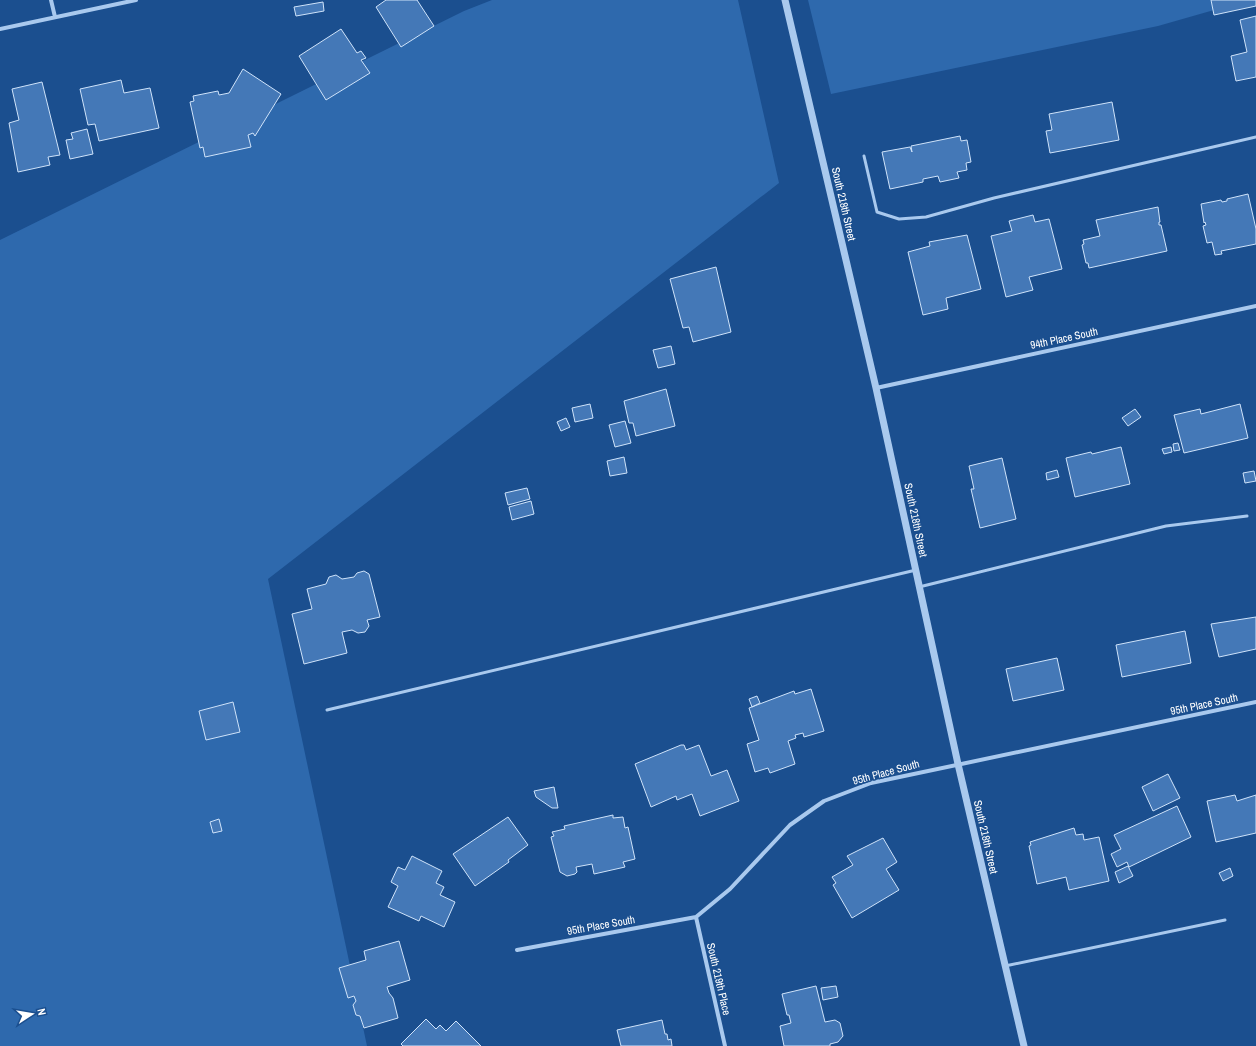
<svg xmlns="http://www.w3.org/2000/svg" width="1256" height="1046" viewBox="0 0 1256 1046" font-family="'Archivo Narrow',sans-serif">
  <rect width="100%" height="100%" fill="#1b4f8f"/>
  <path fill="#2e69ad" d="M 492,0 L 738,0 L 779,183 L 268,579 L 367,1046 L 0,1046 L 0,240 L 464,11 Z
    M 808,0 L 1249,0 L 1158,26 L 831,94 Z"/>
  <path fill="#4478b7" stroke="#cfe3fa" d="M 386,0 L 417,0 L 434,26 L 401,47 L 376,7 Z
    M 1211,0 L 1256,0 L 1256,6 L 1214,15 Z
    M 323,2 L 324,11 L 296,16 L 294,7 Z
    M 1256,16 L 1256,77 L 1236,81 L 1231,56 L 1247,52 L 1240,20 Z
    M 341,29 L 357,53 L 361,51 L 366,58 L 361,60 L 370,73 L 326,100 L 299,56 Z
    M 243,69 L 281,94 L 255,136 L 253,133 L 248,135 L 251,147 L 205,157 L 203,147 L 200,148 L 190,102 L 194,101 L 193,96 L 218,91 L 219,95 L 229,93 Z
    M 121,80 L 124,93 L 150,88 L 159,128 L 99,141 L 95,124 L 88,125 L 80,89 Z
    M 42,82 L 60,155 L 48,157 L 50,165 L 18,172 L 9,123 L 19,120 L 12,89 Z
    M 1112,102 L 1119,140 L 1050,153 L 1046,131 L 1052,130 L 1049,114 Z
    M 87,129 L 93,154 L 70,159 L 66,140 L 73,139 L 71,133 Z
    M 960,136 L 961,141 L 967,140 L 971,162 L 966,163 L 967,170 L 957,172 L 959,178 L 940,182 L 938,176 L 923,179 L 923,182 L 890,189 L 882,152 L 910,147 L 912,152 L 911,146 Z
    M 1248,194 L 1256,229 L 1256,244 L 1221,251 L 1222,254 L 1215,255 L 1212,242 L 1207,243 L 1203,226 L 1206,225 L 1205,222 L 1204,223 L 1201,204 L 1221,200 L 1222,202 L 1227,201 L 1227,199 Z
    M 1158,207 L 1160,222 L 1159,222 L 1159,225 L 1161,225 L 1167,251 L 1089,268 L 1088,263 L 1086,263 L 1082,245 L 1084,244 L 1083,240 L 1100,236 L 1096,220 Z
    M 1033,215 L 1035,222 L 1049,219 L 1062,269 L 1029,277 L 1033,290 L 1006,297 L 991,236 L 1012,231 L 1009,221 Z
    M 967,235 L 981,289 L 946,298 L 948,309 L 923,315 L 908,252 L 930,246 L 929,242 Z
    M 716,267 L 731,332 L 693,342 L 689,327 L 683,328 L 670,279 Z
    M 671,346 L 675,364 L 658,368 L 653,350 Z
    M 666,389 L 675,426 L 636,436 L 633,423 L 629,423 L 624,401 Z
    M 590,404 L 593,418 L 575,422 L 572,408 Z
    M 1240,404 L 1248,438 L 1184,453 L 1174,415 L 1200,409 L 1201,414 Z
    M 1135,409 L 1141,417 L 1128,426 L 1122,418 Z
    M 566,418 L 570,427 L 561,431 L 557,422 Z
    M 625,421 L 631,443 L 615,447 L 609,425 Z
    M 1178,443 L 1180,450 L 1174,451 L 1173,444 Z
    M 1121,447 L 1130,484 L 1075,497 L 1066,458 L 1091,452 L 1092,454 Z
    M 1171,447 L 1172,452 L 1164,454 L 1162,449 Z
    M 624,457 L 627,473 L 610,476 L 607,461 Z
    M 1002,458 L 1016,519 L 980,528 L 971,489 L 974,489 L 969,466 Z
    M 1057,470 L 1059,477 L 1047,480 L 1046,473 Z
    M 1254,471 L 1256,481 L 1245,483 L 1243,473 Z
    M 527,488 L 530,499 L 508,505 L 505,493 Z
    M 531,501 L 534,514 L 512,520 L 509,507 Z
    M 364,571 L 369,574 L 380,617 L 367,620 L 369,626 L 365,632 L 358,633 L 352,630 L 342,632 L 347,653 L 304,664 L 292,614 L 312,609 L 307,589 L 326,584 L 329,577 L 336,575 L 342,579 L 354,577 L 357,573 Z
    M 1256,617 L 1256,649 L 1219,657 L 1211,624 Z
    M 1185,631 L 1191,663 L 1122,677 L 1116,645 Z
    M 1057,658 L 1064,690 L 1013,701 L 1006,669 Z
    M 811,689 L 824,731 L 804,737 L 803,733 L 795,735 L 796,738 L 788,741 L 795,764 L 770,773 L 768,768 L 755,772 L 747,744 L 759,740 L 749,708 L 794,691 L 795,694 Z
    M 757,696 L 760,703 L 752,707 L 749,699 Z
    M 233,702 L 240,732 L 206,740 L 199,711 Z
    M 681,745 L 684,745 L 686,750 L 699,745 L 711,776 L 727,770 L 739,801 L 700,816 L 692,794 L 677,800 L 676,796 L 651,807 L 635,764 Z
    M 1168,774 L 1180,798 L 1153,811 L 1142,787 Z
    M 554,787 L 558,808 L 552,808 L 536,797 L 534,791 Z
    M 1235,795 L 1237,801 L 1256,795 L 1256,833 L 1216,842 L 1207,801 Z
    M 1177,806 L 1191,837 L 1129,867 L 1127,862 L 1117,867 L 1111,854 L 1121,849 L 1114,835 Z
    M 613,815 L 613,818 L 623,817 L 625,828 L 628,827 L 635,859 L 623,862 L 625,867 L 594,874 L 592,864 L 576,867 L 577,872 L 575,874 L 567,876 L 560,872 L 551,837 L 554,836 L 552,832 L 565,829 L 564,826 Z
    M 508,817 L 528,845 L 508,860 L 509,862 L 475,886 L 453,854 Z
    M 219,819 L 222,831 L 213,833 L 210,822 Z
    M 1074,828 L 1076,835 L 1083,834 L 1084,840 L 1099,837 L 1109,881 L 1069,890 L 1066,877 L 1037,884 L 1029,846 L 1031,845 L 1030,842 Z
    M 883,838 L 897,862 L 886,869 L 899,890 L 852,918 L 833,885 L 836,883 L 832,877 L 853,865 L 847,856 Z
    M 412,856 L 442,871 L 436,883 L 444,887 L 440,895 L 455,902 L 444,927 L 421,916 L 419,921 L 388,907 L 398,886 L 391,882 L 398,867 L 405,870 Z
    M 1128,866 L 1133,876 L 1119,883 L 1115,872 Z
    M 1230,868 L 1233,876 L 1223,881 L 1219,873 Z
    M 399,941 L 410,980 L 387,987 L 389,993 L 393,998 L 398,1018 L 364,1028 L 360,1016 L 356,1015 L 353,1005 L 356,1001 L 354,996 L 348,998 L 339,968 L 366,960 L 364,951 Z
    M 816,986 L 825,1022 L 835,1020 L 840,1023 L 843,1036 L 838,1042 L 830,1044 L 830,1046 L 784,1046 L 780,1026 L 791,1023 L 789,1015 L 787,1015 L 782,994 Z
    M 836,986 L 838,997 L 823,1000 L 821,988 Z
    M 426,1019 L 436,1029 L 440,1025 L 446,1031 L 456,1021 L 481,1046 L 403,1046 L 401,1044 Z
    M 662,1020 L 665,1034 L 667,1034 L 668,1040 L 671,1039 L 672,1046 L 621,1046 L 617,1030 Z"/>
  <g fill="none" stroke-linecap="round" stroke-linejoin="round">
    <path stroke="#a9c9ee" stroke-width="3" d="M 864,156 L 877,212 L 899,219 L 926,217 L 994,198 L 1256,137
      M 919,587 L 1166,526 L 1247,516
      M 327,710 L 916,570
      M 1005,966 L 1225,920"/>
    <path stroke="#a9c9ee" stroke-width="4" d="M 51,0 L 55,17
      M 0,29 L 136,0
      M 876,388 L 1256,306
      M 696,917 L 725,1046
      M 517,950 L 696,917 L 730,889 L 790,825 L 824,801 L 871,783 L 1256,702"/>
    <path stroke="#a9c9ee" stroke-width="7" d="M 785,0 L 876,388 L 958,764 L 1024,1046"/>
  </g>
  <g text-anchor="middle" stroke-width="3" stroke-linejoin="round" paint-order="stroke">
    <g font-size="11" fill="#fff" stroke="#1b4f8f">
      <text transform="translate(844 204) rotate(77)" y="4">South 218th Street</text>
      <text transform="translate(1064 338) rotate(-12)" y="4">94th Place South</text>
      <text transform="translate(916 520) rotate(78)" y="4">South 218th Street</text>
      <text transform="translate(1204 704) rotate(-12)" y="4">95th Place South</text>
      <text transform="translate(886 772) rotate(-15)" y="4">95th Place South</text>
      <text transform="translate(986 837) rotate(77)" y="4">South 218th Street</text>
      <text transform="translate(601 925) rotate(-10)" y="4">95th Place South</text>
      <text transform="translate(719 979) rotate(77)" y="4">South 219th Place</text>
    </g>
  </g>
  <g transform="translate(32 1014) rotate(78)" stroke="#1b4f8f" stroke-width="3" paint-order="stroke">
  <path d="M0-3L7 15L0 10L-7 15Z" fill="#ffffff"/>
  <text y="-6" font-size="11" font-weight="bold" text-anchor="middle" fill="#ffffff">N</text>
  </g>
</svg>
